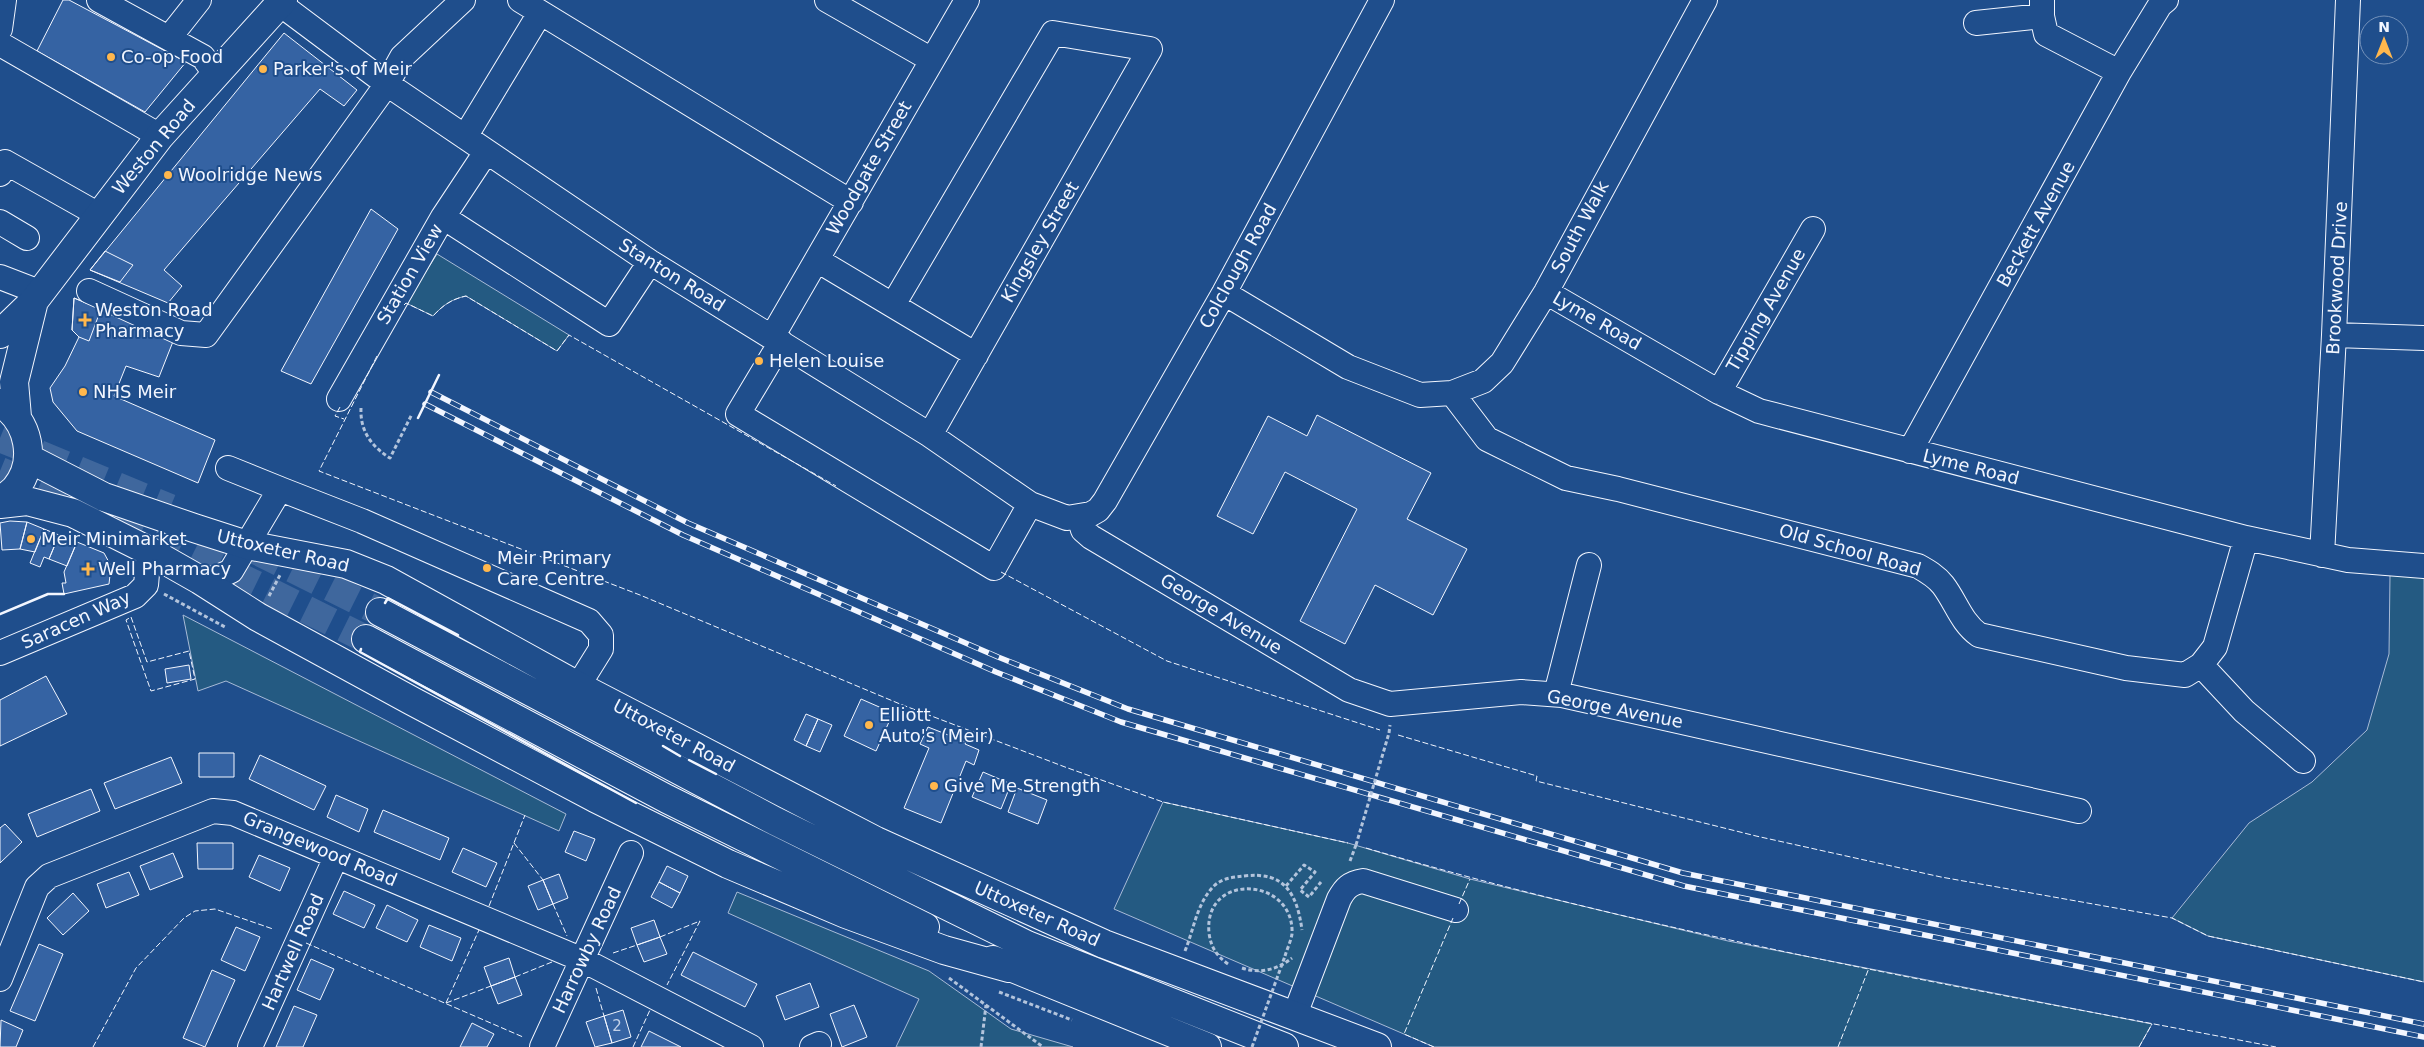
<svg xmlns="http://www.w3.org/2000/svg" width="2424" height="1047" viewBox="0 0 2424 1047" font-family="'DejaVu Sans',sans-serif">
  <rect width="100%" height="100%" fill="#1f4e8c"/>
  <path fill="#245a82" stroke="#a8bbd7" d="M 437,254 L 569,335 L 557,351 L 466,296 C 452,299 443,305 433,316 L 406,303 Z
    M 2390,575 L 2424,575 L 2424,982 L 2208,936 L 2172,918 L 2249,823 L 2312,782 L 2367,730 L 2389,654 Z
    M 183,615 L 566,814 L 559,831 L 226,681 L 198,691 Z
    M 1163,802 L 1348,843 L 1470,879 L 1728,941 L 2152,1024 L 2139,1047 L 1434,1047 L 1114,909 Z
    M 737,892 L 929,971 L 1011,1029 L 1073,1047 L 896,1047 L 919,999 L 728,913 Z"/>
  <path fill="#3563a3" stroke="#f2f6ff" d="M 63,0 L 69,0 L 186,62 L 145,112 L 37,51 Z
    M 284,33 L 357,90 L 344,106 L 320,89 L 164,270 L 182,286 L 168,303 L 90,270 Z
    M 371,209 L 398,229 L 311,384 L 281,371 Z
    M 105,251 L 133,265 L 120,282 L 90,270 Z
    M 74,298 L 174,339 L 159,377 L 126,366 L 114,396 L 215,440 L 198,483 L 77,431 L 53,402 L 50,388 L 65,366 L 79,337 L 72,330 Z
    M 74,298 L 101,309 L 89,341 L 79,337 L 72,330 Z
    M 1317,415 L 1431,473 L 1407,519 L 1467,549 L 1433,615 L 1375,585 L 1345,644 L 1300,621 L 1357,509 L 1285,472 L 1253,534 L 1217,516 L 1268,416 L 1307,436 Z
    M 10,521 L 27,522 L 20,549 L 2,550 L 0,523 Z
    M 27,522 L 44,529 L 35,552 L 20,549 Z
    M 44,529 L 59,535 L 49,559 L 44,557 L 40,567 L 30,563 Z
    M 59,535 L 77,542 L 67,566 L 49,559 Z
    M 77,542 L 104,553 L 111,566 L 109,584 L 64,594 L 62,583 L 66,583 L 64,572 Z
    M 189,665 L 191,679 L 167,683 L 165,669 Z
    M 46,676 L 67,714 L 0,746 L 0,700 Z
    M 861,699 L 893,713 L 876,751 L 844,736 Z
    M 806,714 L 818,719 L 806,746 L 794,740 Z
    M 818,719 L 832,725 L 820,752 L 806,746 Z
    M 928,727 L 966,742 L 965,744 L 979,750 L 974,765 L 966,761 L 941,823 L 904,808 L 929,748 L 920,744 Z
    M 199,753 L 234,753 L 234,777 L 199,777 Z
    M 260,755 L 326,786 L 314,810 L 249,779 Z
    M 171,757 L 182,783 L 115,809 L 104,783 Z
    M 983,772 L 1011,784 L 1001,809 L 972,797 Z
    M 1017,788 L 1047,800 L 1038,824 L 1008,812 Z
    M 91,789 L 100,811 L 37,837 L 28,814 Z
    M 336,795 L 368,809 L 359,832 L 327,817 Z
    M 383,810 L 449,838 L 440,860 L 374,832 Z
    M 5,824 L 22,842 L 0,863 L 0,828 Z
    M 574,831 L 595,839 L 586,861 L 565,852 Z
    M 197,843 L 233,843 L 233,869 L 198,869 Z
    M 463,848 L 497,863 L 486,887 L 452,872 Z
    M 173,853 L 183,877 L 150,890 L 140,866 Z
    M 259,855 L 290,868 L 280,891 L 249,877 Z
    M 667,866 L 688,876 L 680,893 L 659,882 Z
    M 129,872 L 139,895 L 106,908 L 97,884 Z
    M 559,874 L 568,898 L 553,904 L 543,880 Z
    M 543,880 L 553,904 L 538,910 L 528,886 Z
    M 659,882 L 680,893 L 672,908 L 651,897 Z
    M 344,891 L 375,905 L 364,928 L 333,914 Z
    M 73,893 L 89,911 L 63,935 L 47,918 Z
    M 387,905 L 418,920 L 407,942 L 376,928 Z
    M 654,920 L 660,937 L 637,945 L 631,928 Z
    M 429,925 L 461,938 L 452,961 L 420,947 Z
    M 236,927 L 260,937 L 245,971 L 221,960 Z
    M 660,937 L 667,954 L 644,962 L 637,945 Z
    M 39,944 L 63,954 L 35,1021 L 10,1011 Z
    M 693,952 L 757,984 L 745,1007 L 681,975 Z
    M 509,958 L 515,977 L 491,986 L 484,967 Z
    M 311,959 L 334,969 L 320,1000 L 297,990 Z
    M 212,970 L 235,980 L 205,1047 L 183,1038 Z
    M 515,977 L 522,995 L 498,1004 L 491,986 Z
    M 810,983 L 819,1007 L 785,1020 L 776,996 Z
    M 854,1005 L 867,1037 L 842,1047 L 830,1014 Z
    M 294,1006 L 317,1015 L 303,1047 L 276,1047 Z
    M 623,1010 L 631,1037 L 612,1043 L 604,1016 Z
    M 604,1016 L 612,1043 L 595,1047 L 586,1022 Z
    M 1,1020 L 23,1030 L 16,1047 L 0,1047 Z
    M 472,1023 L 494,1034 L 487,1047 L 460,1047 Z
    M 649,1031 L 681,1047 L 641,1047 Z"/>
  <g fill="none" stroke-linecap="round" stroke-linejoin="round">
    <path stroke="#3f679d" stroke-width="28" stroke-dasharray="28 14" stroke-linecap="butt" d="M 0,438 L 170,508
      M 0,471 L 159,537 L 366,639
      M 255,550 L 380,612"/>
    <defs>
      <path id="minor" d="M 99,0 L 203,57 L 216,75
        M 520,0 L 851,202
        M 827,0 L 932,60
        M 2042,0 L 2042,16 L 2046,34 L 2119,72
        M 280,4 L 387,84 L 650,262 L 930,435 L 1030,504 L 1067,518 L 1091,514 L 1098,510 L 1105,501 L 1224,293 L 1382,0
        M 1976,23 L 2042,16
        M 0,29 L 4,0
        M 169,38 L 199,0
        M 0,44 L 160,136
        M 465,137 L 540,13
        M 0,174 L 5,162 L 99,215
        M 443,217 L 609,324 L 650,262
        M 0,222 L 27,238
        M 817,260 L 976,355
        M 0,277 L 39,292
        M 89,291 L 181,333 L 206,335 L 387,84 L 402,57 L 463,0
        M 1546,292 L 1719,392 L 1759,411 L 2246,538 L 2348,560 L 2424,566
        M 1224,293 L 1348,367 L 1420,395 L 1452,393 L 1483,381 L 1502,363 L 1546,292 L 1705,0
        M 893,305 L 1053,33 L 1150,49 L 930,435
        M 2334,335 L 2424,338
        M 772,337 L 967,0
        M 781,342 L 738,414 L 994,568 L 1030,504
        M 1719,392 L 1813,229
        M 1452,393 L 1487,439 L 1566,478 L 1618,489 L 1918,566 C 1927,571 1936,576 1943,585 C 1956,602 1961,622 1979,635 L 2126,668 L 2185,675 L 2201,665 L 2215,647 L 2246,538
        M 339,399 L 443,217 L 486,152
        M 1910,451 L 2119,72 L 2160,5 L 2166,0
        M 228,468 L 280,489
        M 1079,517 L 1083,530 L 1091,537 L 1349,690 L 1390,704 L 1521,692 L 1562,695 L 2079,811
        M 2322,555 L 2334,335 L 2348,0
        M 200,580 L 216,578 L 231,571 L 280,489 L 362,521 L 589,621 L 601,635 L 601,649 L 578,686
        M 0,653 L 135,596 L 146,585 L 149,551
        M 2201,665 L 2244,711 L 2303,761
        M 1556,694 L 1589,565
        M 0,979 L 37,887 L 49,876 L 213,811 L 233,813 L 583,960 L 751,1047
        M 1294,1017 L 1339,899 C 1345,888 1350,883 1363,881 L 1456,910
        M 250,1047 L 336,857
        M 542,1047 L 631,853
        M 812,1047 L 819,1044"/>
      <path id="highway" d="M 0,334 L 34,301 L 160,136 L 283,0
        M 0,403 C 29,420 38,462 15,489 C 11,493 5,497 0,502
        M 17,417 L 14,382 L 34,301
        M 28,458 L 104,497 L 194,528 L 247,545 L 346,564 L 386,580 L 578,686 L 876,841 L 1104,944 L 1377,1047
        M 0,504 L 27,501 L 73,513 L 149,551 L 200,580 L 258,617 L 412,701 L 595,798 L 728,864 L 846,914 L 944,950 L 1009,968
        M 380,612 L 775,821 L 1027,945 L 1284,1047
        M 366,639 L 667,799 L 925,927
        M 993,960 L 1207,1047"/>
    </defs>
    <use href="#minor" stroke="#f2f6ff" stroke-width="26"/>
    <use href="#highway" stroke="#f2f6ff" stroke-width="30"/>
    <path stroke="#b3c4dc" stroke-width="3" stroke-dasharray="4 2.5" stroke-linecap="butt" d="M 361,408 C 360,431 371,446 390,458 L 412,414
      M 164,594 L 225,627
      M 269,596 L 280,575
      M 1389,733 L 1390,725
      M 1350,861 L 1356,845
      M 1286,886 L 1304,865 L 1315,872 L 1300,890 L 1309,897 L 1321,882
      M 1185,951 C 1194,929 1197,902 1215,885 C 1223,878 1234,877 1244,876 C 1285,871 1297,894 1302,930
      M 1228,964 C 1217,956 1211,948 1209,933 C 1203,871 1295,877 1292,934 C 1291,941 1287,949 1285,956
      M 1242,968 C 1260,974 1277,970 1292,958
      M 949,978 L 1043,1047
      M 999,992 L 1072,1020
      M 981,1047 L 986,1005"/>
    <use href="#minor" stroke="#1f4e8c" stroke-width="24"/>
    <use href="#highway" stroke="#1f4e8c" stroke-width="28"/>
    <defs>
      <path id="rail" d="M 431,392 L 688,523 L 998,657 L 1128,709 L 1683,873 L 2424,1024
        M 425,404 L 683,535 L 996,672 L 1121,722 L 1684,886 L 2424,1037"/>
    </defs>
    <use href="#rail" stroke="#f2f6ff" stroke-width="5.5"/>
    <use href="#rail" stroke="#1f4e8c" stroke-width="4" stroke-dasharray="11" stroke-linecap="butt"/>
    <path stroke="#b3c4dc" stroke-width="3" stroke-dasharray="4 2.5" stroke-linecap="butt" d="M 1356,845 L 1389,733
      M 1252,1047 L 1285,956"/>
    <path stroke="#f2f6ff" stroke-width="1" stroke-dasharray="6 2.5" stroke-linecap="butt" d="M 404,305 L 406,303 L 433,316 C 443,305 452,299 466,296 L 557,351 L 569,335 L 836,486
      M 377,356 L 319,471 L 640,595 L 900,704 L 1065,767 L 1163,802 L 1348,843
      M 340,407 L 335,416 L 344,419
      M 1001,572 L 1167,661 L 1380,730
      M 131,617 L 147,662 L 189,651 L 195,679 L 151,691 L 126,620 Z
      M 1398,735 L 1537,776 L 1536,781 L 1756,836 L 1941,877 L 2172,918 L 2208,936 L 2424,982
      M 514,843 L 543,880
      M 1366,848 C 1664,936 1971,989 2276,1047
      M 553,904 L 567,936
      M 1459,904 L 1470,879
      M 489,906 L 525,815
      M 660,937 L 700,921 L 667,985
      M 306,943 L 523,1037
      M 613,953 L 637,945
      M 515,977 L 552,962
      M 596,988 L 604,1016
      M 446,1003 L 479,930
      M 446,1003 L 491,986
      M 93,1047 L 136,968 L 184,918 L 195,911 L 215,909 L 273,929
      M 633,1047 L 650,1010
      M 1434,1047 L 1404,1034 L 1453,918
      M 1838,1047 L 1869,968
      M 2139,1047 L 2152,1024"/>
    <path stroke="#f2f6ff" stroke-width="2.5" d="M 418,418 L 439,375
      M 385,603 L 388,598 L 458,635
      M 0,614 L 48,594 L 64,594
      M 361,649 L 360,652 L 636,803
      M 663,746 L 680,756
      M 689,760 L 716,774"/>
  </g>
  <g fill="#ffb74d" stroke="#1f4e8c" stroke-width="2">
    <circle cx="111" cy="57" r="5"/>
    <circle cx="263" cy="69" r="5"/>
    <circle cx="168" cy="175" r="5"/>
    <path d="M82.5 312.5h5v5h5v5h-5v5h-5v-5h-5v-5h5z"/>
    <circle cx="759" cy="361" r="5"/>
    <circle cx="83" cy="392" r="5"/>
    <circle cx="31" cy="539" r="5"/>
    <circle cx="487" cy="568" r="5"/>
    <path d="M85.5 561.5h5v5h5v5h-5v5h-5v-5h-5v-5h5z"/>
    <circle cx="869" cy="725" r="5"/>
    <circle cx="934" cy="786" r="5"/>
  </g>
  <g text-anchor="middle" stroke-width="4" stroke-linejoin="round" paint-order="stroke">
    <g font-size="15" fill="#c3d1e8">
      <text x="617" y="1031">2</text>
    </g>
    <g font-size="18" fill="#f2f6ff" stroke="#1f4e8c" text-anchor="start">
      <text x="121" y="63">Co-op Food</text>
      <text x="273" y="75">Parker's of Meir</text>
      <text x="178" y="181">Woolridge News</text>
      <text x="95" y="316">Weston Road<tspan x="95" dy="21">Pharmacy</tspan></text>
      <text x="769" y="367">Helen Louise</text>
      <text x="93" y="398">NHS Meir</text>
      <text x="41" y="545">Meir Minimarket</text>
      <text x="497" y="564">Meir Primary<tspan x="497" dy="21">Care Centre</tspan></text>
      <text x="98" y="575">Well Pharmacy</text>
      <text x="879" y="721">Elliott<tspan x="879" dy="21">Auto's (Meir)</tspan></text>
      <text x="944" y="792">Give Me Strength</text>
    </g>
    <g font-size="18" fill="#f2f6ff" stroke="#1f4e8c">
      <text transform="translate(154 147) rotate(-50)" y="6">Weston Road</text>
      <text transform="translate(869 168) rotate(-60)" y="6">Woodgate Street</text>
      <text transform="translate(2036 224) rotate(-61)" y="6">Beckett Avenue</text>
      <text transform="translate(1580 227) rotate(-62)" y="6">South Walk</text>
      <text transform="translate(1040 242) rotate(-60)" y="6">Kingsley Street</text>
      <text transform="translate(1238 266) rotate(-61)" y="6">Colclough Road</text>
      <text transform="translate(410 274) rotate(-60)" y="6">Station View</text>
      <text transform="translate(672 275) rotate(32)" y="6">Stanton Road</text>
      <text transform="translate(2337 278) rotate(-87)" y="6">Brookwood Drive</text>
      <text transform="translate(1766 310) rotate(-60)" y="6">Tipping Avenue</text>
      <text transform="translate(1597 321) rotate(30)" y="6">Lyme Road</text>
      <text transform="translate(1971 467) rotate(14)" y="6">Lyme Road</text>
      <text transform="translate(1850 550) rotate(16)" y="6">Old School Road</text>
      <text transform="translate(283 551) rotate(13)" y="6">Uttoxeter Road</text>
      <text transform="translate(1221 614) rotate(31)" y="6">George Avenue</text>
      <text transform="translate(76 620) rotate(-24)" y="6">Saracen Way</text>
      <text transform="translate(1615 709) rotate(11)" y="6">George Avenue</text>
      <text transform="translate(674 736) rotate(28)" y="6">Uttoxeter Road</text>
      <text transform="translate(320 849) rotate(23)" y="6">Grangewood Road</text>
      <text transform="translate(1037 914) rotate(24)" y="6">Uttoxeter Road</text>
      <text transform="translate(587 950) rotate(-65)" y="6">Harrowby Road</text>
      <text transform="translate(293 952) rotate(-66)" y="6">Hartwell Road</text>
    </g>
  </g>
  <g transform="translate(2384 40)"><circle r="24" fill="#1f4e8c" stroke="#7391ba"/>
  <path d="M0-4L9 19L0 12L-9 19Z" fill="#ffb74d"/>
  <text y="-8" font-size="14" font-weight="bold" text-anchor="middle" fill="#f2f6ff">N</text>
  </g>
</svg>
